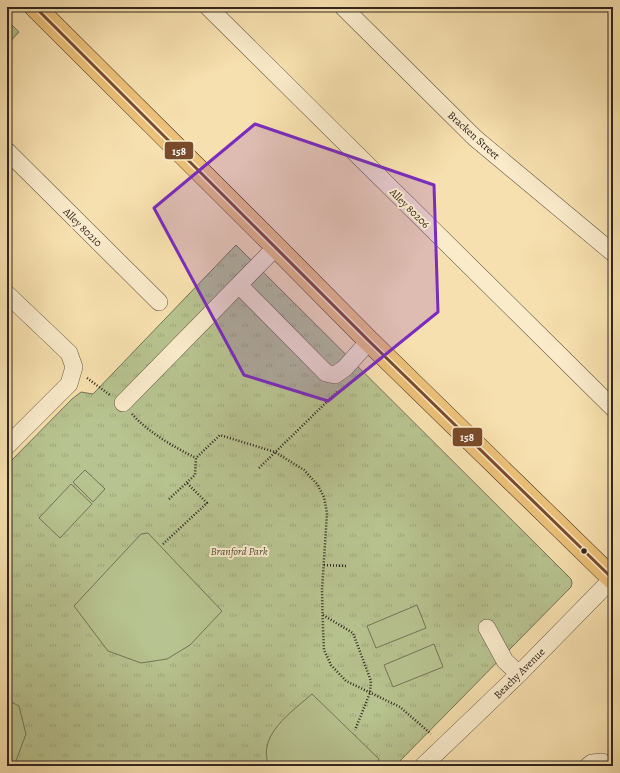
<svg xmlns="http://www.w3.org/2000/svg" width="620" height="773" viewBox="0 0 620 773" font-family="Alegreya,serif">
  <defs>
    <pattern id="park-tufts" width="24" height="20" patternUnits="userSpaceOnUse"><rect width="24" height="20" fill="#b7c390"/><path d="M3 7l-1-3M5 7V3M7 7l1-3M15 17l-1-3M17 17v-4M19 17l1-3" fill="none" stroke="#9ea77c"/></pattern>
    <pattern id="garden-furrows" width="10" height="10" patternUnits="userSpaceOnUse"><rect width="10" height="10" fill="#b7c390"/><path d="M-1 1l2-2M0 10L10 0M9 11l2-2" fill="none" stroke="#9ea77c"/></pattern>
  </defs>
  <rect width="100%" height="100%" fill="#f7e0af"/>
  <filter id="stains"><feTurbulence type="fractalNoise" baseFrequency=".005" numOctaves="4"/><feColorMatrix values="0 0 0 0 .2 0 0 0 0 .09 0 0 0 0 .02 0 0 0 .5 -.17"/></filter>
  <radialGradient id="worn" r=".72"><stop offset=".6" stop-color="#630" stop-opacity="0"/><stop offset="1" stop-color="#630" stop-opacity=".3"/></radialGradient>
  <path fill="url(#park-tufts)" stroke="#747458" d="M 236,245 L 571,579 L 572,583 L 571,587 L 395,766 L 7,766 L 7,465 L 72,399 L 81,392 L 93,394 Z"/>
  <path fill="url(#garden-furrows)" stroke="#747458" d="M 7,20 L 19,32 L 7,45 Z"/>
  <path fill="#b7c390" stroke="#747458" d="M 85,470 L 105,489 L 93,502 L 73,482 Z
    M 71,484 L 92,504 L 60,538 L 39,518 Z
    M 148,533 L 222,611 L 190,645 L 167,659 L 141,663 L 108,651 L 74,606 L 141,534 Z
    M 417,605 L 426,628 L 376,648 L 367,626 Z
    M 434,644 L 443,667 L 393,687 L 384,665 Z
    M 312,694 L 379,759 L 377,766 L 269,766 C 256,735 293,711 312,694 Z
    M 7,700 L 19,706 L 26,734 L 14,766 L 7,766 Z"/>
  <g fill="none" stroke-linecap="round" stroke-linejoin="round">
    <defs>
      <path id="minor" d="M 208,7 L 613,408
        M 343,7 L 475,138 L 613,253
        M 7,151 L 159,302
        M 239,285 L 326,373 L 335,375 L 345,368 L 369,341
        M 7,294 L 69,353 L 74,367 L 69,384 L 7,446
        M 123,403 L 276,247
        M 487,628 L 505,661 L 519,674
        M 423,766 L 519,674 L 613,578
        M 588,766 L 592,763 L 602,762 L 605,766"/>
      <path id="major" d="M 35,7 L 276,247 L 369,341 L 613,579"/>
    </defs>
    <use href="#minor" stroke="#625443" stroke-width="18"/>
    <use href="#major" stroke="#31261f" stroke-width="22"/>
    <path stroke="#31261f" stroke-width="2.5" stroke-dasharray="1 2" stroke-linecap="butt" d="M 87,378 L 110,395
      M 132,414 C 149,433 174,447 196,458
      M 259,468 L 338,391
      M 169,499 L 195,475 L 196,458 L 220,435 L 275,452 L 304,470 L 317,484 L 324,497 L 327,513 L 322,590 L 323,629 L 324,650 L 331,665 L 346,681 L 400,707 L 431,734
      M 163,544 L 207,503 L 187,483
      M 324,565 L 347,566
      M 323,615 L 353,633 L 371,681 L 370,693 L 355,730"/>
    <use href="#minor" stroke="#faebcb" stroke-width="17"/>
    <use href="#major" stroke="#ecc078" stroke-width="21"/>
    <defs>
      <path id="bus-1" d="M 35,7 L 369,341 L 613,579"/>
    </defs>
    <use href="#bus-1" stroke="#faebcb" stroke-width="6"/>
    <use href="#bus-1" stroke="#7a4b2a" stroke-width="3"/>
  </g>
  <path fill="#7b2cbf" fill-opacity="0.2" stroke="#7b2cbf" stroke-width="3" stroke-linejoin="round" d="M 255,124 L 434,185 L 438,312 L 328,401 L 244,375 L 154,208 Z"/>
  <circle fill="#31261f" stroke="#faebcb" stroke-width="1.5" cx="584" cy="551" r="3.5"/>
  <g text-anchor="middle" stroke-width="4" stroke-linejoin="round" paint-order="stroke">
    <g font-size="11" fill="#31261f" stroke="#faebcb">
      <text transform="translate(474 135) rotate(42)" y="4">Bracken Street</text>
      <text transform="translate(410 208) rotate(45)" y="4">Alley 80206</text>
      <text transform="translate(83 227) rotate(45)" y="4">Alley 80210</text>
      <text transform="translate(519 673) rotate(-45)" y="4">Beachy Avenue</text>
    </g>
    <g font-size="11" font-style="italic" fill="#524d3b" stroke="#faebcb">
      <text x="239" y="555">Branford Park</text>
    </g>
  </g>
  <g stroke="#faebcb" stroke-width="1.5">
    <rect x="164" y="141" width="30" height="19" rx="4" fill="#7a4b2a"/>
    <rect x="452" y="427" width="31" height="20" rx="4" fill="#7a4b2a"/>
  </g>
  <g font-size="11" text-anchor="middle" font-weight="bold" fill="#fff">
    <text x="179" y="155">158</text>
    <text x="467" y="441">158</text>
  </g>
  <rect width="620" height="773" fill="none" stroke="#f7e0af" stroke-width="24"/>
  <rect x="8" y="8" width="604" height="757" fill="none" stroke="#31261f" stroke-width="2"/>
  <rect x="12" y="12" width="596" height="749" fill="none" stroke="#31261f"/>
  <rect width="100%" height="100%" filter="url(#stains)"/>
  <rect width="100%" height="100%" fill="url(#worn)"/>
</svg>
